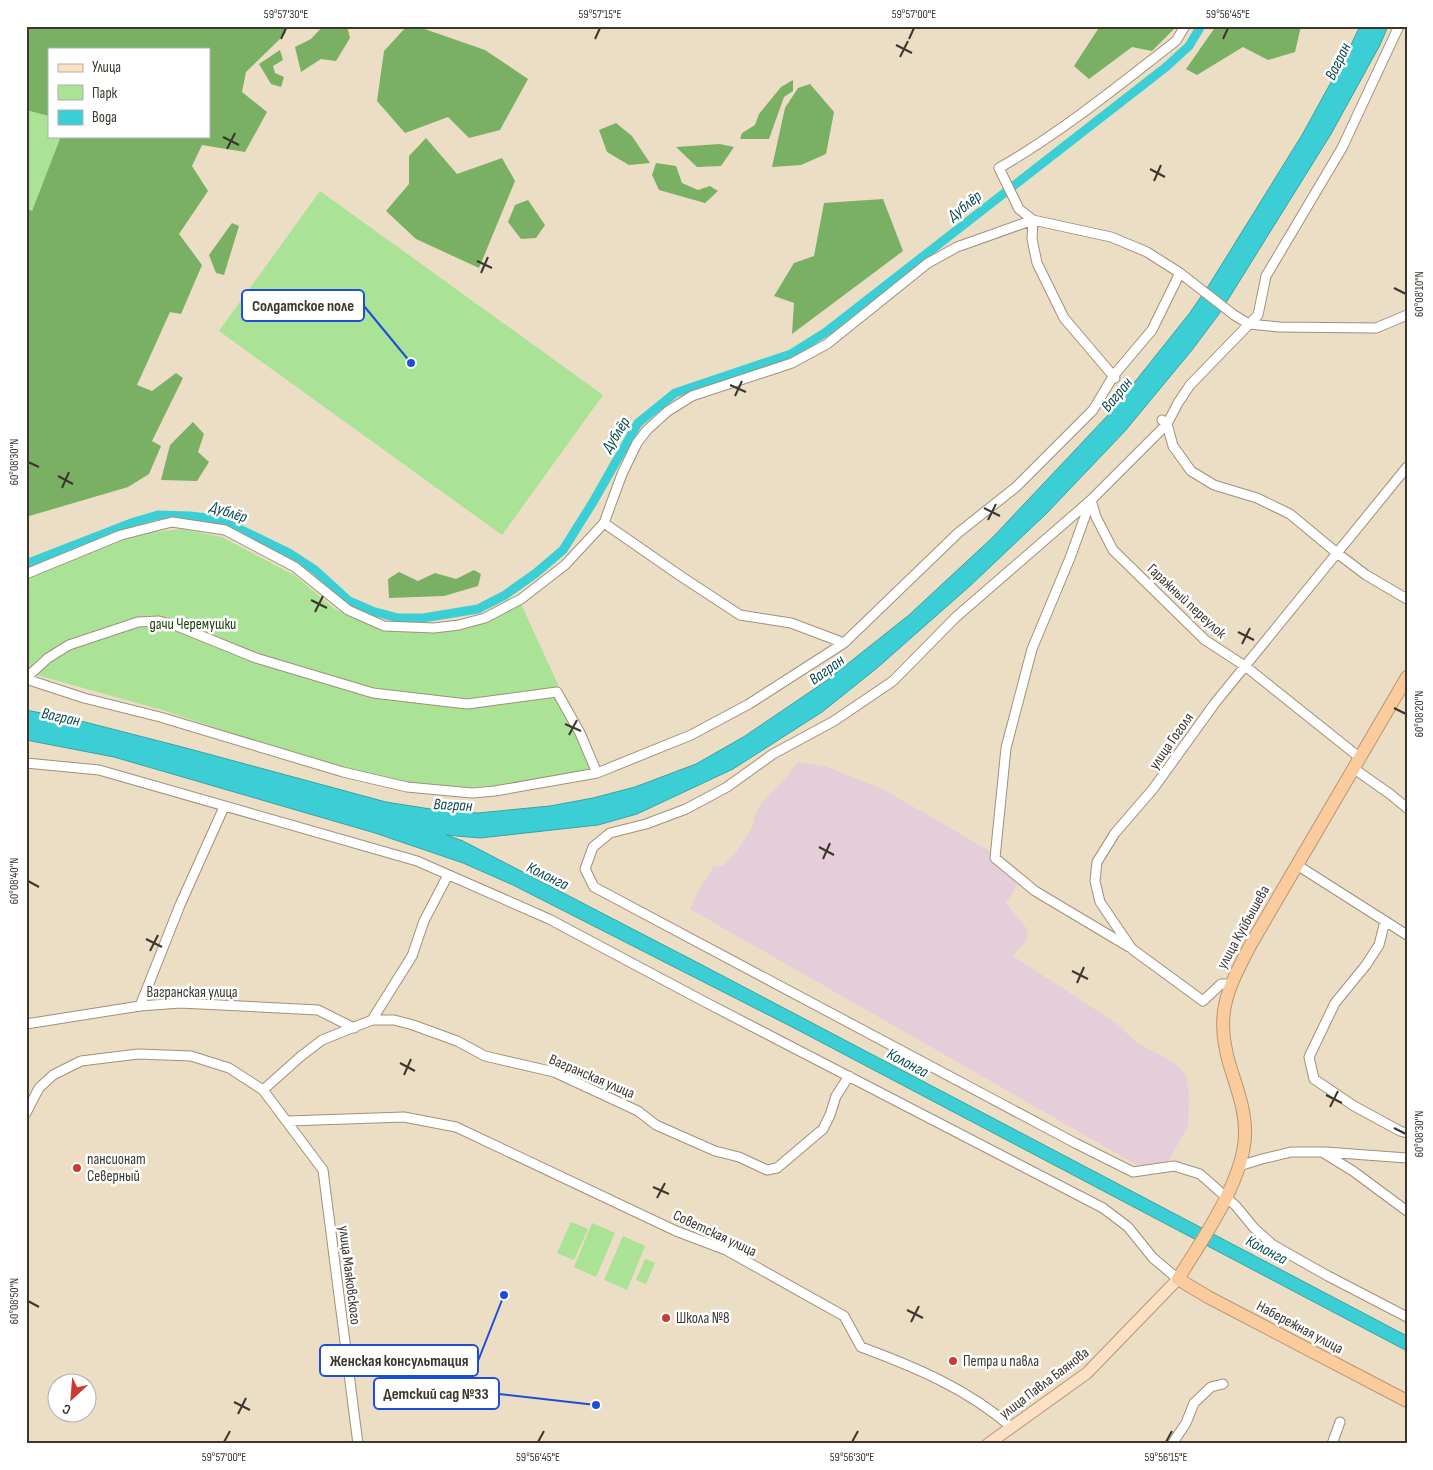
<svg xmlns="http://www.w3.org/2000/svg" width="1433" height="1470" viewBox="0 0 1433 1470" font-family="'Sofia Sans Condensed',sans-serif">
  <rect width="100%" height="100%" fill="#ecddc5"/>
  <path fill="#e5ceda" d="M 798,762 L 827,767 L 881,788 L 1000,857 L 1019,873 L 1016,887 L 1006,903 L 1027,929 L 1027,940 L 1013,956 L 1116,1023 L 1137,1043 L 1175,1063 L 1186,1076 L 1189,1094 L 1188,1127 L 1165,1166 L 1137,1165 L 690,909 L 696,894 L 714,866 L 723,866 L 736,852 L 752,828 L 755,815 L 762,802 L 790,773 Z"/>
  <path fill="#aae296" d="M 26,110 L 49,116 L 49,136 L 61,136 L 32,211 L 26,208 Z
    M 320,191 L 603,395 L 502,535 L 219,331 Z
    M 181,529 L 222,537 L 294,575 L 335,609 L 377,626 L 411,632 L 445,632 L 488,621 L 521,604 L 597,770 L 506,785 L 450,788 L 390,780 L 299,755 L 162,710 L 26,672 L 26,578 L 104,546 L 146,533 Z
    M 571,1222 L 588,1229 L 574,1260 L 557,1253 Z
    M 592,1223 L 615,1233 L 596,1277 L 574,1267 Z
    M 623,1236 L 645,1246 L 627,1290 L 604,1280 Z
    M 645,1259 L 655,1263 L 646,1284 L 636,1280 Z"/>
  <path fill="#79b064" d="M 26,26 L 288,26 L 285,34 L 246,72 L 242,92 L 267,112 L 245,152 L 202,145 L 192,166 L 208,191 L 179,234 L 202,265 L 181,314 L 170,312 L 137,385 L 152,391 L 176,373 L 183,378 L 152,441 L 161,446 L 149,474 L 128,487 L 26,517 L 26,208 L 32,211 L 61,136 L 209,136 L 209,49 L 49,49 L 49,116 L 26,110 Z
    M 323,26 L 347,26 L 350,38 L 336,61 L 321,59 L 301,72 L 295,47 L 311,39 Z
    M 407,26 L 416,26 L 485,50 L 528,79 L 500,130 L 469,138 L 448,117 L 405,133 L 377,101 L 384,51 Z
    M 1100,26 L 1177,26 L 1152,51 L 1132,47 L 1089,79 L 1074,66 Z
    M 1216,26 L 1301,26 L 1295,52 L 1268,60 L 1243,47 L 1197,75 L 1186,69 Z
    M 280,50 L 283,60 L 273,66 L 275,73 L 284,77 L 281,87 L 271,84 L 259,64 Z
    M 793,80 L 793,91 L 784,97 L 769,139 L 740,139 L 742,133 L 755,125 L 759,114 L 781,87 Z
    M 810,84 L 834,112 L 826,154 L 801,165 L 772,167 L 785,108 L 798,88 Z
    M 616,123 L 632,136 L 650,163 L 629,165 L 607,152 L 599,130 Z
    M 426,138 L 457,174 L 502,158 L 515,181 L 479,268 L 416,239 L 386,211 L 409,184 L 409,156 Z
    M 720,144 L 734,147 L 721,166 L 697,167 L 676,147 Z
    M 656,163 L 676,166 L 682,183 L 698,190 L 710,186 L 718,191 L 705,203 L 659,190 L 652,175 Z
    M 883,199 L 903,251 L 792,334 L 794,303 L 774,296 L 794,263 L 814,256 L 824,203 Z
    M 528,200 L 545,225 L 536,238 L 521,239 L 508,222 L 515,205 Z
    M 232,223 L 239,226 L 224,275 L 216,273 L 209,255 Z
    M 193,422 L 204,434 L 198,452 L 209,462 L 197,481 L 161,480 L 170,445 Z
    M 474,570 L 481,574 L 478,586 L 444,596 L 389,598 L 388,579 L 399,572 L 418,581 L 435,573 L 456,579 Z"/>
  <path fill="#3bcfd5" stroke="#3ba1a3" d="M 1360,26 L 1388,26 L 1380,45 L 1331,134 L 1219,314 L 1192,350 L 1125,431 L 1047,513 L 971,585 L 877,668 L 822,712 L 733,769 L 637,814 L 598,825 L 480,838 L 446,835 L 463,841 L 704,966 L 1407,1336 L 1407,1351 L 796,1029 L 513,885 L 463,863 L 375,833 L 114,757 L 26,740 L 26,710 L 81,721 L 186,748 L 386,802 L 443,811 L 478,813 L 550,806 L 593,798 L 635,787 L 696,764 L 745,736 L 826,681 L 909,615 L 993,537 L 1110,413 L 1189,314 L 1209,285 L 1302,135 L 1346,55 Z"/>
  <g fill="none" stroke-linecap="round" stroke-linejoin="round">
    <path stroke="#3bcfd5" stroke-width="9" d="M 26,564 L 134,522 L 158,515 L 190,516 L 216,519 L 231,525 L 289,553 L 315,570 L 349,601 L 372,611 L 398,618 L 423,618 L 478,609 L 505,595 L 536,573 L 563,550 L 593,502 L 638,423 L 675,393 L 791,354 L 826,332 L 1166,67 L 1189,46 L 1201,26"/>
    <defs>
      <path id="minor" d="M 1185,26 L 1176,41 C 1119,85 1062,132 999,168 L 1019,209 L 1033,220 L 1111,237 L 1147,252 L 1180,273 L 1234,315 L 1249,324 L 1279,327 L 1376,328 L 1407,315
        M 1399,26 L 1342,148 L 1266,276 L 1258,315 L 1190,385 L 1178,403 L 1167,424 L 1091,500 L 956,617 L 893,681 L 834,721 L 773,754 L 727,787 L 686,809 L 646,824 L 610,833 L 593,847 L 585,869 L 594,887 L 1075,1143 L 1133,1172 L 1174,1166 L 1200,1174 L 1236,1206 L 1254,1228 L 1273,1245 L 1328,1276 L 1407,1317
        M 1033,220 L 1032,239 L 1037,263 L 1064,318 L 1115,378
        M 1162,420 L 1167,424 L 1173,446 L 1191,471 L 1214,485 L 1257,498 L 1290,514 L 1337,553 L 1366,575 L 1407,599
        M 1091,500 L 1070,558 L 1032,649 L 1006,748 L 995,858 L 1035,891 L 1129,947
        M 1091,500 L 1096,517 L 1113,550 L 1205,640 L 1245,666 L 1359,757
        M 604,523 L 682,577 L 740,615 L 791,623 L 844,643
        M 26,574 L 121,535 L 172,522 L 225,530 L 295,567 L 348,610 L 384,626 L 434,628 L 459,625 L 485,618 L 521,599 L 565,565 L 604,523 L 622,474 L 637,443 L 647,430 L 668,411 L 692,396 L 792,363 L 827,344 L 928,263 L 957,247 L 1033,220
        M 26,678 L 48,658 L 69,645 L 138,622 L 159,621 L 177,626 L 256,658 L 373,693 L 467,704 L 557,692 L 580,733 L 597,773
        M 26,679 L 84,698 L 160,717 L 343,772 L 407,787 L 472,793 L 495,791 L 597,773 L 691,735 L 749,704 L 844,643 L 958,533 L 1016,487 L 1093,410 L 1114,375 L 1152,330 L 1180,273
        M 26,763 L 99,770 L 417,861 L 549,919 L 705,1002 L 1103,1208 L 1128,1227 L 1153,1258 L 1178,1279
        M 1353,768 L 1390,794 L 1407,808
        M 1297,865 L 1407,935
        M 1385,921 L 1379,945 L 1366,965 L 1335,1003 L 1309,1057 L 1314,1079 L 1354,1106 L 1400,1131 L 1407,1133
        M 1231,984 L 1221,984 L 1203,1001 L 1132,949 L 1100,902 L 1095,881 L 1097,862 L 1115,833 L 1153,789 L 1215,703 L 1407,467
        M 140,1006 L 180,905 L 224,807
        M 372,1020 L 394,1020 L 413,1025 L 457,1041 L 485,1056 L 554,1072 L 638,1111 L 656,1125 L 715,1151 L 739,1157 L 767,1170 L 777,1168 L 823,1129 L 830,1115 L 836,1096 L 849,1076
        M 26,1024 L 140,1006 L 180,1003 L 318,1010 L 354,1028
        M 263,1090 L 300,1057 L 322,1040 L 372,1020 L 412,956 L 424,921 L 448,875
        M 26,1113 L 39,1088 L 53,1075 L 81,1061 L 138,1054 L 191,1056 L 229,1068 L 263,1090 L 323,1170 L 358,1444
        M 288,1121 L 404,1117 L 456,1127 L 676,1231 L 726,1250 L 844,1316 L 861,1347 C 915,1367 968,1389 1011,1427
        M 1325,1152 L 1407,1158
        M 1239,1166 L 1262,1159 L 1291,1152 L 1322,1152 L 1353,1171 L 1407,1211
        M 1172,1444 L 1186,1423 L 1194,1403 L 1211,1387 L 1223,1384
        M 1332,1444 L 1340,1422"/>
      <path id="major" d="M 988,1444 L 1087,1373 L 1178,1279"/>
      <path id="highway" d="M 1407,677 L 1251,944 C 1227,990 1214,1014 1230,1066 C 1237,1089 1246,1111 1245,1136 C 1243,1182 1202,1240 1178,1279 L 1208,1297 L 1407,1401"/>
    </defs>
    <use href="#minor" stroke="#9f917a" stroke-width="11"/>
    <use href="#major" stroke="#b89775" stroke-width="13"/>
    <use href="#highway" stroke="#b89775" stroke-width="14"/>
    <use href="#minor" stroke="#fff" stroke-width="9"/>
    <use href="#major" stroke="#fce0c4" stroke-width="11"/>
    <use href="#highway" stroke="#facb9c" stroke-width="12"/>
  </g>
  <path fill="none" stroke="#3c362d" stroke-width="2" d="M 281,39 L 286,28M 595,39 L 600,28M 909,39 L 914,28M 1223,39 L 1228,28M 896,45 L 912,53M 900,57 L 908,41M 223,137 L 239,145M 227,149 L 235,133M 1150,169 L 1165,177M 1154,181 L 1161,165M 477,261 L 492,268M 481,273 L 488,257M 1394,288 L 1406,294M 730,385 L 746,392M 735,396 L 742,381M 28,462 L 39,467M 58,476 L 73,484M 62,488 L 69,472M 984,508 L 1000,516M 988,520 L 996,504M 311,600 L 327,608M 315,612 L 323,596M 1238,632 L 1254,640M 1242,644 L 1250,628M 1394,708 L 1406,714M 565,724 L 581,731M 569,735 L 577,720M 819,847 L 834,855M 823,859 L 830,843M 28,881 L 39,887M 146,939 L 162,947M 150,951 L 158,935M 1072,971 L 1088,979M 1077,983 L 1084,967M 400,1063 L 415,1071M 404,1075 L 411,1059M 1326,1095 L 1342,1103M 1330,1107 L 1338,1091M 1394,1128 L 1406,1134M 653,1187 L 669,1194M 657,1198 L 665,1183M 28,1301 L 39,1307M 907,1310 L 923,1318M 911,1322 L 919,1306M 234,1402 L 250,1410M 238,1414 L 246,1398M 224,1442 L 230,1431M 538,1442 L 544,1431M 852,1442 L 858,1431M 1166,1442 L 1172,1431"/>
  <g fill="#ca3c31" stroke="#fff" stroke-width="2">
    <circle cx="77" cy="1168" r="5"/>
    <circle cx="666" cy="1318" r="5"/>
    <circle cx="953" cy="1361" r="5"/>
  </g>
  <g text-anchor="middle" stroke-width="5" stroke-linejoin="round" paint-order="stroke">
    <g font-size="15" fill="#3c362d" stroke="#fff">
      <text transform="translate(1187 601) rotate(43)" y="5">Гаражный переулок</text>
      <text transform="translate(1171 741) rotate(-55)" y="5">улица Гоголя</text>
      <text transform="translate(1243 927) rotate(-61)" y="5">улица Куйбышева</text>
      <text x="192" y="997">Вагранская улица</text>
      <text transform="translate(592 1076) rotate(23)" y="5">Вагранская улица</text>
      <text transform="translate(715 1233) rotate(25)" y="5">Советская улица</text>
      <text transform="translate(350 1275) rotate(83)" y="5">улица Маяковского</text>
      <text transform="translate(1300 1327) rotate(28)" y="5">Набережная улица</text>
      <text transform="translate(1044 1383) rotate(-37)" y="5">улица Павла Баянова</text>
    </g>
    <g font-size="15" fill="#143802" stroke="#fff">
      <text x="193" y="629">дачи Черемушки</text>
    </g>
    <g font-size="15" fill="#3c362d" stroke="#fff" text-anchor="start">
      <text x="87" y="1164">пансионат<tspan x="87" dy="17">Северный</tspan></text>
      <text x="676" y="1323">Школа №8</text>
      <text x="963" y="1366">Петра и павла</text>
    </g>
    <g font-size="16" font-style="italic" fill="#084a4c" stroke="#fff">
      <text transform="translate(1337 61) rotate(-64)" y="6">Вагран</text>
      <text transform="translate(964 205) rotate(-38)" y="6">Дублёр</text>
      <text transform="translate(1116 394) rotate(-50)" y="6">Вагран</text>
      <text transform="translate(615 434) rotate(-57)" y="6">Дублёр</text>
      <text transform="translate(229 511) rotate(18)" y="6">Дублёр</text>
      <text transform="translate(826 669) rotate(-36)" y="6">Вагран</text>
      <text transform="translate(61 716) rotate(12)" y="6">Вагран</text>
      <text transform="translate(453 804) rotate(3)" y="6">Вагран</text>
      <text transform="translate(548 875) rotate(26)" y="6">Колонга</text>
      <text transform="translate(908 1062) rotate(28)" y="6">Колонга</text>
      <text transform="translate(1267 1249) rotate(28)" y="6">Колонга</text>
    </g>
  </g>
  <path fill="none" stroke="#1d4ed8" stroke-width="2" d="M411 363L364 306M504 1295L478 1361M596 1405L499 1394"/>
  <g fill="#1d4ed8" stroke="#fff" stroke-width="2">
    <circle cx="411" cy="363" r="5"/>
    <circle cx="504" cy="1295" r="5"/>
    <circle cx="596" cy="1405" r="5"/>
  </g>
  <g fill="#fff" stroke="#1d4ed8" stroke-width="2">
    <rect x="242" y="290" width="122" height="31" rx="5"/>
    <rect x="320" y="1345" width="158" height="31" rx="5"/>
    <rect x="374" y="1378" width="125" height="31" rx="5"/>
  </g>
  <g font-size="16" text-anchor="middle" font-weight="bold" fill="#3c362d">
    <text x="303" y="311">Солдатское поле</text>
    <text x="399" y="1366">Женская консультация</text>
    <text x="436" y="1399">Детский сад №33</text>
  </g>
  <rect width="1433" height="1470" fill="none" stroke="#ffffff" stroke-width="55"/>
  <rect x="48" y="48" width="162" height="90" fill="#ffffff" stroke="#b1afab"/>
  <rect x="58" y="64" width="25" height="8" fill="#fce0c4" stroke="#b1afab"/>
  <text x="92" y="72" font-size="15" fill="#3c362d">Улица</text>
  <rect x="58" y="85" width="25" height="15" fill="#aae296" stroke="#b1afab"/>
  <text x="92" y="98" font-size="15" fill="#3c362d">Парк</text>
  <rect x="58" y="110" width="25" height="15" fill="#3bcfd5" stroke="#b1afab"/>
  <text x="92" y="122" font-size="15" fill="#3c362d">Вода</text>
  <g transform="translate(72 1398) rotate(206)"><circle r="24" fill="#ffffff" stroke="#b1afab"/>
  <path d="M0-4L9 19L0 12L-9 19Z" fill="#ca3c31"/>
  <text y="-8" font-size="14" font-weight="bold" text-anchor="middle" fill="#3c362d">С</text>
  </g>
  <rect x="28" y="28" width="1378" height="1414" fill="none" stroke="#3c362d" stroke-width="2"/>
  <g font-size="12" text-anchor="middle" fill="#3c362d">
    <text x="286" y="18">59°57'30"E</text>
    <text x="600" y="18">59°57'15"E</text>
    <text x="914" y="18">59°57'00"E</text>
    <text x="1228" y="18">59°56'45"E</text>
    <text transform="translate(1419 294) rotate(-90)" y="4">60°08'10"N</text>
    <text transform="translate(14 462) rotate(-90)" y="4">60°08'30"N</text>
    <text transform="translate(1419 714) rotate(-90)" y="4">60°08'20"N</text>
    <text transform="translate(14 881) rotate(-90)" y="4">60°08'40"N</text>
    <text transform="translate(1419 1134) rotate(-90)" y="4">60°08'30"N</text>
    <text transform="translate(14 1301) rotate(-90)" y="4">60°08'50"N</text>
    <text x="224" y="1461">59°57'00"E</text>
    <text x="538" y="1461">59°56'45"E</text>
    <text x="852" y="1461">59°56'30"E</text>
    <text x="1166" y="1461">59°56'15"E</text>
  </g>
</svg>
